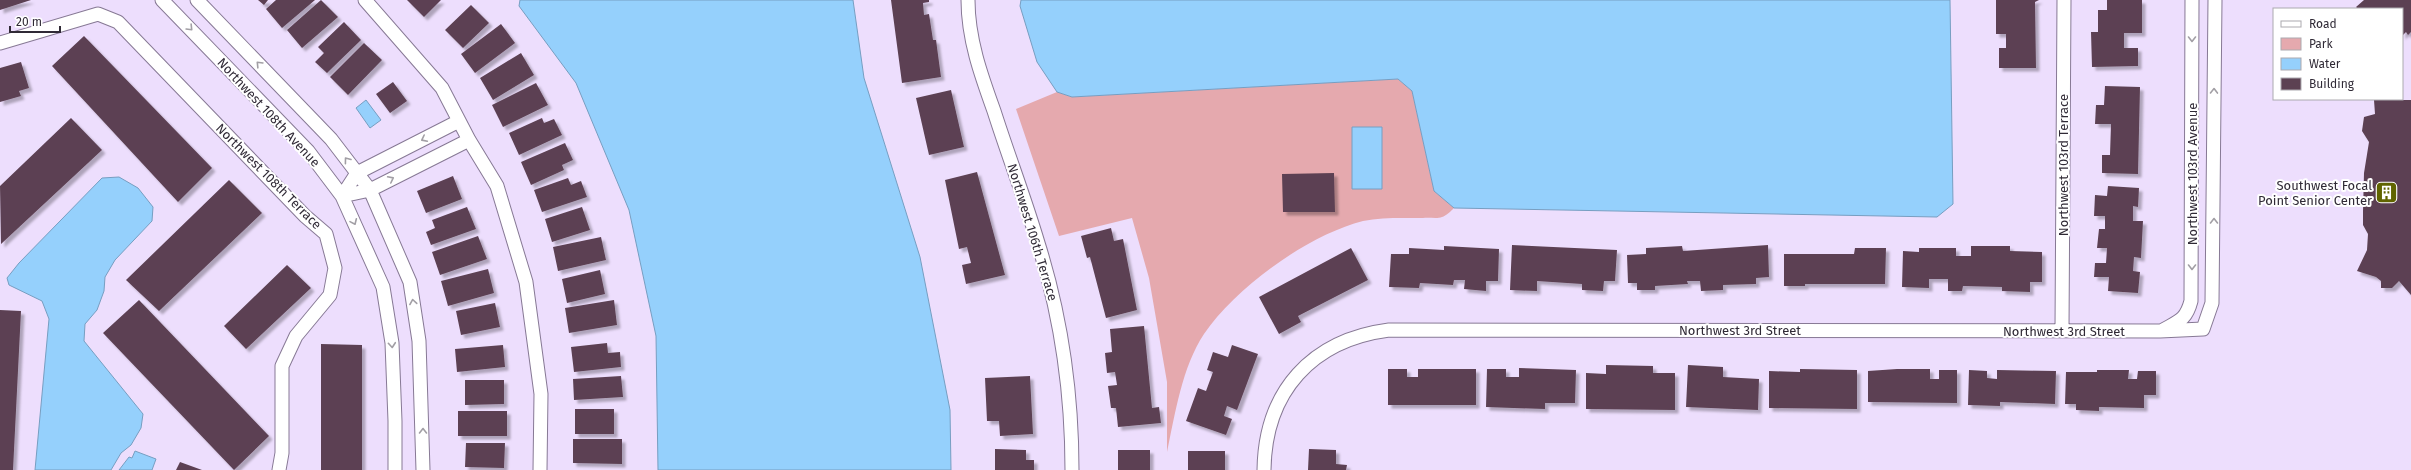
<svg xmlns="http://www.w3.org/2000/svg" width="2411" height="470" viewBox="0 0 2411 470" font-family="'Fira Sans',sans-serif">
  <defs>
    <filter id="shadow"><feDropShadow dx="3.5" dy="3.5" stdDeviation="1" flood-color="#0004"/></filter>
  </defs>
  <rect width="100%" height="100%" fill="#eddefd"/>
  <path fill="#e5a9ae" d="M 1398,79 L 1412,91 L 1434,191 L 1454,208 C 1451,211 1446,216 1442,217 C 1437,219 1429,217 1423,218 C 1404,218 1382,217 1363,221 C 1308,235 1236,287 1204,334 C 1182,367 1175,414 1167,452 L 1167,382 L 1149,278 L 1132,218 L 1059,236 L 1016,109 L 1057,92 L 1072,97 Z"/>
  <path fill="#95d0fc" stroke="#779ec1" d="M 520,0 L 853,0 L 864,78 L 920,257 L 950,410 L 951,470 L 658,470 L 656,336 L 629,210 L 576,83 L 519,6 Z
    M 1021,0 L 1950,0 L 1953,204 L 1937,217 L 1454,208 L 1434,191 L 1412,91 L 1398,79 L 1072,97 L 1057,92 L 1037,62 L 1020,6 Z
    M 366,100 L 381,120 L 370,128 L 356,108 Z
    M 1352,127 L 1382,127 L 1382,189 L 1352,189 Z
    M 119,177 L 138,188 L 153,207 L 152,221 L 115,260 L 105,277 L 104,291 L 97,310 L 85,324 L 84,341 L 143,414 L 141,428 L 131,445 L 121,453 L 111,470 L 35,470 L 49,319 L 42,301 L 9,285 L 7,278 L 19,263 L 102,178 Z
    M 135,451 L 156,459 L 152,470 L 119,470 L 129,457 L 132,458 Z"/>
  <path fill="#5c4152" filter="url(#shadow)" d="M 0,0 L 31,0 L 0,10 Z
    M 258,0 L 268,0 L 264,5 Z
    M 276,0 L 315,0 L 282,28 L 266,9 Z
    M 321,0 L 338,17 L 302,48 L 287,30 Z
    M 407,0 L 441,0 L 424,17 Z
    M 891,0 L 929,0 L 929,2 L 923,3 L 924,15 L 929,14 L 933,40 L 936,40 L 941,77 L 902,83 Z
    M 1996,0 L 2039,0 L 2035,2 L 2036,68 L 1999,68 L 1999,48 L 2006,48 L 2006,34 L 1996,34 Z
    M 2107,0 L 2142,0 L 2142,33 L 2124,33 L 2124,48 L 2138,48 L 2138,66 L 2092,67 L 2091,32 L 2098,32 L 2098,10 L 2107,10 Z
    M 2364,0 L 2411,0 L 2411,32 L 2408,35 L 2406,32 L 2402,36 L 2402,9 L 2358,9 L 2356,7 Z
    M 471,5 L 489,23 L 463,48 L 445,30 Z
    M 344,22 L 361,40 L 327,73 L 315,62 L 324,53 L 318,47 Z
    M 501,24 L 515,43 L 475,73 L 461,54 Z
    M 84,36 L 212,168 L 178,202 L 52,66 Z
    M 364,43 L 382,60 L 348,95 L 330,77 Z
    M 521,53 L 534,75 L 493,100 L 480,78 Z
    M 21,62 L 29,88 L 19,91 L 21,96 L 0,102 L 0,68 Z
    M 393,82 L 407,101 L 390,113 L 376,94 Z
    M 536,83 L 548,105 L 503,127 L 492,105 Z
    M 2105,86 L 2140,87 L 2138,174 L 2102,173 L 2102,155 L 2110,155 L 2111,124 L 2095,124 L 2096,105 L 2104,105 Z
    M 951,90 L 964,147 L 929,155 L 916,98 Z
    M 2374,100 L 2411,100 L 2411,295 L 2399,281 L 2392,288 L 2381,288 L 2381,281 L 2376,277 L 2357,271 L 2367,250 L 2368,234 L 2363,225 L 2363,211 L 2364,173 L 2369,142 L 2362,131 L 2364,117 L 2375,114 Z
    M 71,118 L 102,150 L 1,244 L 0,186 Z
    M 542,118 L 544,123 L 554,119 L 562,135 L 519,155 L 509,133 Z
    M 565,143 L 573,160 L 562,165 L 564,170 L 531,185 L 521,162 Z
    M 977,172 L 1005,275 L 966,284 L 962,265 L 971,263 L 967,247 L 959,249 L 945,180 Z
    M 1334,173 L 1335,212 L 1283,212 L 1282,174 Z
    M 453,176 L 462,199 L 426,213 L 417,191 Z
    M 568,178 L 571,185 L 581,181 L 587,197 L 542,212 L 534,190 Z
    M 229,180 L 262,213 L 159,311 L 126,280 Z
    M 2108,186 L 2139,188 L 2138,207 L 2133,206 L 2133,221 L 2143,221 L 2141,258 L 2134,257 L 2133,271 L 2140,272 L 2138,293 L 2108,291 L 2109,277 L 2094,277 L 2095,263 L 2106,263 L 2107,248 L 2097,248 L 2099,229 L 2105,229 L 2105,216 L 2094,216 L 2095,195 L 2107,196 Z
    M 467,207 L 476,229 L 431,245 L 426,232 L 435,228 L 432,220 Z
    M 582,207 L 590,230 L 552,242 L 545,219 Z
    M 1111,228 L 1114,241 L 1123,239 L 1137,310 L 1106,318 L 1090,257 L 1087,258 L 1081,236 Z
    M 478,236 L 487,259 L 440,275 L 432,252 Z
    M 601,237 L 606,260 L 558,271 L 553,247 Z
    M 1512,245 L 1617,250 L 1615,281 L 1604,281 L 1603,291 L 1582,290 L 1582,284 L 1537,281 L 1537,291 L 1510,290 Z
    M 1768,245 L 1769,277 L 1756,278 L 1756,284 L 1723,285 L 1723,290 L 1701,291 L 1700,281 L 1687,281 L 1688,284 L 1655,286 L 1655,290 L 1637,290 L 1637,283 L 1628,283 L 1627,255 L 1646,254 L 1646,248 L 1682,246 L 1683,251 Z
    M 1444,246 L 1499,249 L 1498,281 L 1486,281 L 1486,291 L 1464,289 L 1465,280 L 1454,280 L 1453,285 L 1420,283 L 1419,288 L 1389,287 L 1391,254 L 1409,254 L 1409,248 L 1444,250 Z
    M 1971,246 L 2010,246 L 2010,251 L 2042,252 L 2042,282 L 2030,282 L 2030,292 L 2002,291 L 2002,287 L 1963,286 L 1962,291 L 1948,291 L 1948,279 L 1929,279 L 1929,288 L 1902,287 L 1903,251 L 1919,252 L 1919,248 L 1956,248 L 1956,256 L 1971,256 Z
    M 1351,248 L 1368,280 L 1298,316 L 1301,322 L 1279,334 L 1259,297 Z
    M 1855,248 L 1886,248 L 1885,284 L 1805,284 L 1805,286 L 1784,286 L 1784,254 L 1854,254 Z
    M 287,265 L 311,288 L 246,349 L 224,326 Z
    M 488,269 L 494,293 L 448,306 L 441,281 Z
    M 600,270 L 605,294 L 567,303 L 562,279 Z
    M 139,300 L 269,436 L 234,470 L 103,333 Z
    M 614,300 L 617,325 L 569,333 L 565,308 Z
    M 495,303 L 500,327 L 461,335 L 456,311 Z
    M 0,310 L 21,311 L 13,470 L 0,470 Z
    M 1144,326 L 1152,408 L 1159,407 L 1161,423 L 1118,427 L 1116,408 L 1111,408 L 1108,386 L 1117,385 L 1115,372 L 1107,373 L 1105,353 L 1112,352 L 1110,329 Z
    M 607,343 L 608,353 L 620,352 L 621,367 L 574,372 L 571,347 Z
    M 321,344 L 362,345 L 362,470 L 321,470 Z
    M 503,345 L 505,367 L 457,372 L 455,349 Z
    M 1232,345 L 1258,354 L 1237,410 L 1227,406 L 1224,416 L 1232,419 L 1226,435 L 1186,421 L 1198,388 L 1206,391 L 1213,372 L 1207,370 L 1213,352 L 1228,357 Z
    M 1606,365 L 1653,366 L 1653,373 L 1675,373 L 1675,410 L 1586,409 L 1586,373 L 1606,374 Z
    M 1688,365 L 1723,367 L 1723,377 L 1759,379 L 1758,410 L 1686,407 Z
    M 1519,368 L 1576,370 L 1575,403 L 1545,403 L 1545,409 L 1486,407 L 1487,369 L 1506,369 L 1506,377 L 1519,377 Z
    M 1388,369 L 1407,369 L 1407,377 L 1418,377 L 1418,369 L 1476,369 L 1476,405 L 1388,405 Z
    M 1800,369 L 1857,370 L 1857,409 L 1769,408 L 1769,371 L 1800,372 Z
    M 1897,369 L 1930,369 L 1930,379 L 1939,379 L 1939,370 L 1957,370 L 1957,403 L 1868,402 L 1868,371 Z
    M 1969,370 L 1987,371 L 1987,378 L 1997,379 L 1997,370 L 2056,371 L 2055,404 L 2000,402 L 2000,406 L 1968,405 Z
    M 2097,370 L 2129,370 L 2128,379 L 2137,379 L 2138,371 L 2156,371 L 2156,395 L 2144,395 L 2144,408 L 2099,407 L 2099,411 L 2076,410 L 2076,404 L 2065,404 L 2066,372 L 2097,372 Z
    M 621,376 L 623,397 L 574,400 L 573,379 Z
    M 1030,376 L 1033,434 L 1000,436 L 999,421 L 987,421 L 985,378 Z
    M 465,380 L 504,380 L 504,404 L 465,405 Z
    M 575,409 L 614,409 L 614,434 L 575,434 Z
    M 458,411 L 507,411 L 507,436 L 458,436 Z
    M 573,439 L 622,439 L 622,464 L 573,463 Z
    M 466,443 L 505,443 L 504,468 L 465,467 Z
    M 995,449 L 1026,450 L 1026,460 L 1034,460 L 1034,470 L 995,470 Z
    M 1309,449 L 1336,450 L 1336,464 L 1347,465 L 1346,470 L 1308,470 Z
    M 1118,450 L 1150,450 L 1150,470 L 1118,470 Z
    M 1188,451 L 1225,451 L 1225,470 L 1188,470 Z
    M 180,462 L 202,470 L 176,470 Z"/>
  <g fill="none" stroke-linecap="round" stroke-linejoin="round">
    <defs>
      <path id="minor" d="M 162,0 L 308,151 L 342,196 L 383,287 L 392,343 L 395,421 L 395,470
        M 197,0 L 331,139 L 370,190 L 410,282 L 419,341 L 423,470
        M 365,0 L 442,88 L 469,140 L 497,186 L 526,282 L 541,394 L 540,470
        M 968,0 C 968,39 981,75 994,111 C 1008,155 1025,199 1038,243 C 1061,316 1072,394 1072,470
        M 0,43 L 98,14 L 118,22 L 305,216 L 326,234 L 335,268 L 330,295 L 296,336 L 282,366 L 282,453 L 279,470
        M 342,196 L 357,173 L 459,121
        M 342,196 L 370,190 L 469,140
        M 2062,330 L 2064,0
        M 2163,330 C 2179,321 2186,320 2191,301 L 2192,0
        M 1264,470 C 1265,391 1312,340 1389,330 L 2160,331 L 2203,329 L 2212,303 L 2215,0"/>
    </defs>
    <use href="#minor" stroke="#877995" stroke-width="15"/>
    <use href="#minor" stroke="#fff" stroke-width="13"/>
  </g>
  <defs><path id="oneway-chevron" d="M-2-3.5L2.5 0L-2 3.5" fill="none" stroke-width="1.6" stroke-linecap="round" stroke-linejoin="round"/></defs>
  <g stroke="#a29fa5">
    <use href="#oneway-chevron" transform="translate(190 28) rotate(46)"/>
    <use href="#oneway-chevron" transform="translate(2192 39) rotate(90)"/>
    <use href="#oneway-chevron" transform="translate(259 64) rotate(-134)"/>
    <use href="#oneway-chevron" transform="translate(2214 91) rotate(-89)"/>
    <use href="#oneway-chevron" transform="translate(424 139) rotate(153)"/>
    <use href="#oneway-chevron" transform="translate(347 160) rotate(-127)"/>
    <use href="#oneway-chevron" transform="translate(391 179) rotate(-27)"/>
    <use href="#oneway-chevron" transform="translate(2214 221) rotate(-90)"/>
    <use href="#oneway-chevron" transform="translate(354 222) rotate(66)"/>
    <use href="#oneway-chevron" transform="translate(2192 267) rotate(90)"/>
    <use href="#oneway-chevron" transform="translate(413 302) rotate(-99)"/>
    <use href="#oneway-chevron" transform="translate(392 345) rotate(85)"/>
    <use href="#oneway-chevron" transform="translate(423 431) rotate(-90)"/>
  </g>
  <defs>
    <symbol id="building-square" viewBox="-11 -11 22 22"><rect x="-9" y="-9" width="18" height="18" rx="4" fill="#606400" stroke="#fff"/><path d="M-4-6H4V6H1V3H-1V6H-4ZM-2.5-4.3h1.7v1.8h-1.7ZM.8-4.3h1.7v1.8H.8ZM-2.5-1h1.7V.8h-1.7ZM.8-1h1.7V.8H.8Z" fill="#fff"/></symbol>
  </defs>
  <g fill-rule="evenodd">
    <use href="#building-square" x="2374" y="180" width="25" height="25"/>
  </g>
  <g text-anchor="middle" stroke-width="4" stroke-linejoin="round" paint-order="stroke">
    <g font-size="13" fill="#302a36" stroke="#fff">
      <text transform="translate(269 112) rotate(47)" y="5">Northwest 108th Avenue</text>
      <text transform="translate(2063 165) rotate(-90)" y="5">Northwest 103rd Terrace</text>
      <text transform="translate(2192 174) rotate(-90)" y="5">Northwest 103rd Avenue</text>
      <text transform="translate(269 176) rotate(45)" y="5">Northwest 108th Terrace</text>
      <text transform="translate(1033 232) rotate(73)" y="5">Northwest 106th Terrace</text>
      <text x="1740" y="335">Northwest 3rd Street</text>
      <text x="2064" y="336">Northwest 3rd Street</text>
    </g>
    <g font-size="13" fill="#302a36" stroke="#fff" text-anchor="end">
      <text x="2372" y="190">Southwest Focal<tspan x="2372" dy="15">Point Senior Center</tspan></text>
    </g>
  </g>
  <rect x="2273" y="8" width="130" height="92" fill="#ffffff" stroke="#acaaaf"/>
  <rect x="2281" y="21" width="20" height="6" fill="#ffffff" stroke="#acaaaf"/>
  <text x="2309" y="28" font-size="12" fill="#302a36">Road</text>
  <rect x="2281" y="38" width="20" height="12" fill="#e5a9ae" stroke="#acaaaf"/>
  <text x="2309" y="48" font-size="12" fill="#302a36">Park</text>
  <rect x="2281" y="58" width="20" height="12" fill="#95d0fc" stroke="#acaaaf"/>
  <text x="2309" y="68" font-size="12" fill="#302a36">Water</text>
  <rect x="2281" y="78" width="20" height="12" fill="#5c4152" stroke="#acaaaf"/>
  <text x="2309" y="88" font-size="12" fill="#302a36">Building</text>
  <path d="M10 26v6h50v-6" fill="none" stroke="#302a36" stroke-width="2"/>
  <text x="16" y="26" font-size="12" fill="#302a36" stroke="#ffffff" stroke-width="3" paint-order="stroke">20 m</text>
</svg>
